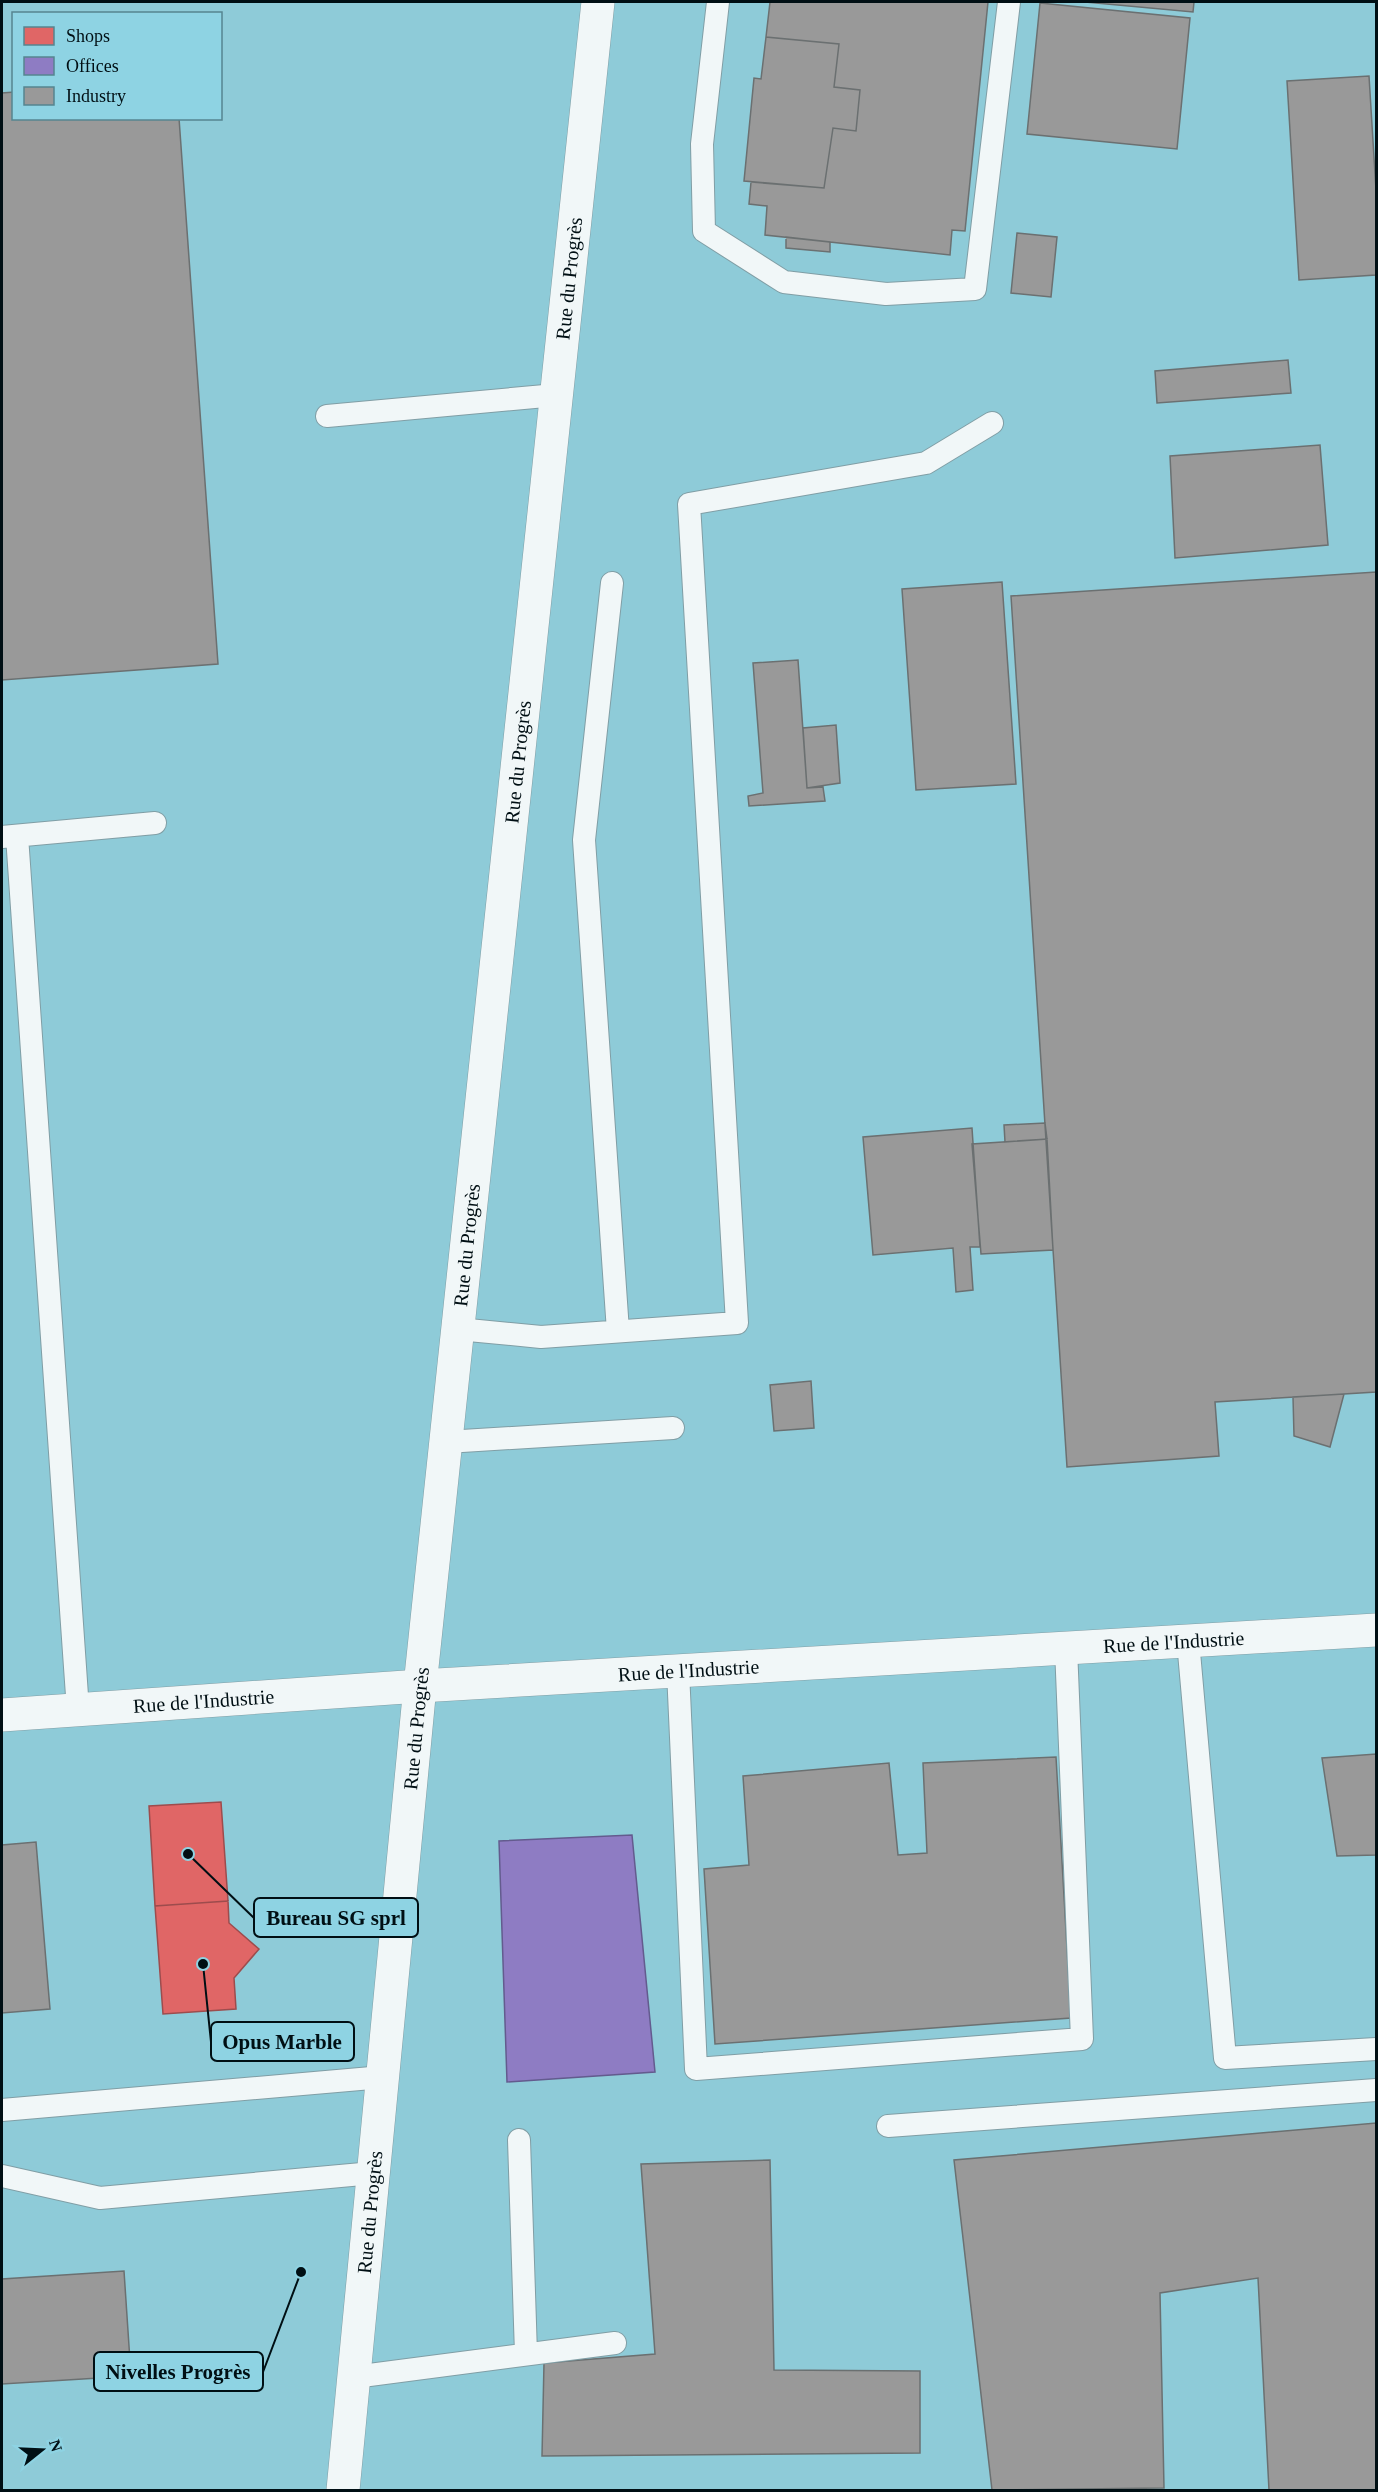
<svg xmlns="http://www.w3.org/2000/svg" width="1378" height="2492" viewBox="0 0 1378 2492" font-family="'Times New Roman',serif">
  <rect width="100%" height="100%" fill="#a2c7cf"/>
  <path fill="#8ecbd8" fill-rule="evenodd" d="M 2,2 L 1376,2 L 1376,2490 L 2,2490 ZM 14,14 L 220,14 L 220,118 L 14,118 Z"/>
  <path fill="#e06666" stroke="#9d4c4d" stroke-width="1.5" d="M 221,1802 L 228,1901 L 155,1906 L 149,1806 Z
    M 228,1901 L 229,1923 L 259,1949 L 234,1978 L 236,2009 L 163,2014 L 155,1906 Z"/>
  <path fill="#8e7cc3" stroke="#635b8e" stroke-width="1.5" d="M 632,1835 L 655,2072 L 507,2082 L 499,1841 Z"/>
  <path fill="#999" stroke="#6b7071" stroke-width="1.5" d="M 770,2 L 988,2 L 965,231 L 952,230 L 950,255 L 765,235 L 767,206 L 749,204 L 751,182 L 824,188 L 833,128 L 856,131 L 860,90 L 834,87 L 839,44 L 766,37 Z
    M 1085,2 L 1194,2 L 1193,12 Z
    M 1040,3 L 1190,18 L 1177,149 L 1027,134 Z
    M 766,37 L 839,44 L 834,87 L 860,90 L 856,131 L 833,128 L 824,188 L 744,181 L 754,78 L 761,79 Z
    M 1369,76 L 1376,190 L 1376,275 L 1299,280 L 1287,81 Z
    M 14,92 L 14,118 L 179,118 L 218,664 L 2,680 L 2,93 Z
    M 1017,233 L 1057,237 L 1051,297 L 1011,293 Z
    M 786,237 L 830,242 L 830,252 L 786,248 Z
    M 1288,360 L 1291,393 L 1157,403 L 1155,371 Z
    M 1320,445 L 1328,545 L 1175,558 L 1170,456 Z
    M 1376,572 L 1376,1392 L 1215,1402 L 1219,1456 L 1067,1467 L 1011,596 Z
    M 1002,582 L 1016,784 L 916,790 L 902,589 Z
    M 798,660 L 807,788 L 823,787 L 825,801 L 749,806 L 748,796 L 763,793 L 753,663 Z
    M 836,725 L 840,783 L 807,788 L 803,728 Z
    M 1045,1123 L 1047,1139 L 1005,1142 L 1004,1125 Z
    M 972,1128 L 980,1247 L 970,1247 L 973,1290 L 956,1292 L 953,1248 L 873,1255 L 863,1137 Z
    M 1047,1139 L 1053,1250 L 981,1254 L 972,1144 Z
    M 811,1381 L 814,1428 L 774,1431 L 770,1385 Z
    M 1344,1394 L 1330,1447 L 1294,1436 L 1293,1397 Z
    M 1376,1754 L 1376,1855 L 1337,1856 L 1322,1758 Z
    M 1056,1757 L 1071,2018 L 715,2044 L 704,1869 L 749,1865 L 743,1776 L 889,1763 L 898,1855 L 927,1853 L 923,1763 Z
    M 36,1842 L 50,2009 L 2,2013 L 2,1845 Z
    M 1376,2123 L 1376,2490 L 1269,2490 L 1258,2278 L 1160,2293 L 1164,2488 L 992,2490 L 954,2160 Z
    M 770,2160 L 774,2370 L 920,2371 L 920,2453 L 542,2456 L 544,2363 L 655,2354 L 641,2164 Z
    M 124,2271 L 131,2376 L 2,2384 L 2,2279 Z"/>
  <g fill="none" stroke-linecap="round" stroke-linejoin="round">
    <defs>
      <path id="lane" d="M 718,2 L 702,144 L 704,231 L 784,282 L 886,294 L 975,289 L 1009,2
        M 327,416 L 556,395
        M 612,583 L 584,840 L 618,1331
        M 17,836 L 78,1710
        M 2,837 L 155,823
        M 458,1329 L 541,1337 L 737,1323 L 689,504 L 926,463 L 992,423
        M 446,1442 L 673,1428
        M 1188,1641 L 1225,2058 L 1376,2049
        M 678,1671 L 696,2069 L 1082,2039 L 1066,1648
        M 2,2110 L 383,2077
        M 888,2126 L 1376,2090
        M 519,2140 L 526,2354
        M 2,2176 L 100,2198 L 373,2173
        M 354,2377 L 615,2343"/>
      <g id="street">
        <path id="s1" d="M 2,1715 L 420,1686 L 1376,1630"/>
        <path id="s2" d="M 343,2490 L 420,1686 L 598,2"/>
      </g>
    </defs>
    <use href="#lane" stroke="#809ea5" stroke-width="24"/>
    <use href="#street" stroke="#809ea5" stroke-width="34"/>
    <use href="#lane" stroke="#f1f7f8" stroke-width="22"/>
    <use href="#street" stroke="#f1f7f8" stroke-width="33"/>
  </g>
  <g text-anchor="middle" stroke-width="6" stroke-linejoin="round" paint-order="stroke">
    <g font-size="20" fill="#000f14" stroke="#8ed3e3">
      <text dy="7" stroke="none"><textPath href="#s2" startOffset="2223">Rue du Progrès</textPath></text>
      <text dy="7" stroke="none"><textPath href="#s2" startOffset="1737">Rue du Progrès</textPath></text>
      <text dy="7" stroke="none"><textPath href="#s2" startOffset="1251">Rue du Progrès</textPath></text>
      <text dy="7" stroke="none"><textPath href="#s1" startOffset="1174">Rue de l'Industrie</textPath></text>
      <text dy="7" stroke="none"><textPath href="#s1" startOffset="688">Rue de l'Industrie</textPath></text>
      <text dy="7" stroke="none"><textPath href="#s1" startOffset="202">Rue de l'Industrie</textPath></text>
      <text dy="7" stroke="none"><textPath href="#s2" startOffset="765">Rue du Progrès</textPath></text>
      <text dy="7" stroke="none"><textPath href="#s2" startOffset="279">Rue du Progrès</textPath></text>
    </g>
  </g>
  <path fill="none" stroke="#000f14" stroke-width="2" d="M188 1854L254 1918M203 1964L211 2042M301 2272L263 2372"/>
  <g fill="#000f14" stroke="#8ed3e3" stroke-width="2">
    <circle cx="188" cy="1854" r="6"/>
    <circle cx="203" cy="1964" r="6"/>
    <circle cx="301" cy="2272" r="6"/>
  </g>
  <g fill="#8ed3e3" stroke="#000f14" stroke-width="2">
    <rect x="254" y="1898" width="164" height="39" rx="6"/>
    <rect x="211" y="2022" width="143" height="39" rx="6"/>
    <rect x="94" y="2352" width="169" height="39" rx="6"/>
  </g>
  <g font-size="21" text-anchor="middle" font-weight="bold" fill="#000f14">
    <text x="336" y="1925">Bureau SG sprl</text>
    <text x="282" y="2049">Opus Marble</text>
    <text x="178" y="2379">Nivelles Progrès</text>
  </g>
  <rect width="1378" height="2492" fill="none" stroke="#000f14" stroke-width="6"/>
  <rect x="12" y="12" width="210" height="108" fill="#8ed3e3" stroke="#558590" stroke-width="1.5"/>
  <rect x="24" y="27" width="30" height="18" fill="#e06666" stroke="#558590" stroke-width="1.5"/>
  <text x="66" y="42" font-size="18" fill="#000f14">Shops</text>
  <rect x="24" y="57" width="30" height="18" fill="#8e7cc3" stroke="#558590" stroke-width="1.5"/>
  <text x="66" y="72" font-size="18" fill="#000f14">Offices</text>
  <rect x="24" y="87" width="30" height="18" fill="#999999" stroke="#558590" stroke-width="1.5"/>
  <text x="66" y="102" font-size="18" fill="#000f14">Industry</text>
  <g transform="translate(42 2450) rotate(72)" stroke="#8ed3e3" stroke-width="4.5" paint-order="stroke">
  <path d="M0-4.5L10 22L0 15L-10 22Z" fill="#000f14"/>
  <text y="-9" font-size="16" font-weight="bold" text-anchor="middle" fill="#000f14">N</text>
  </g>
</svg>
